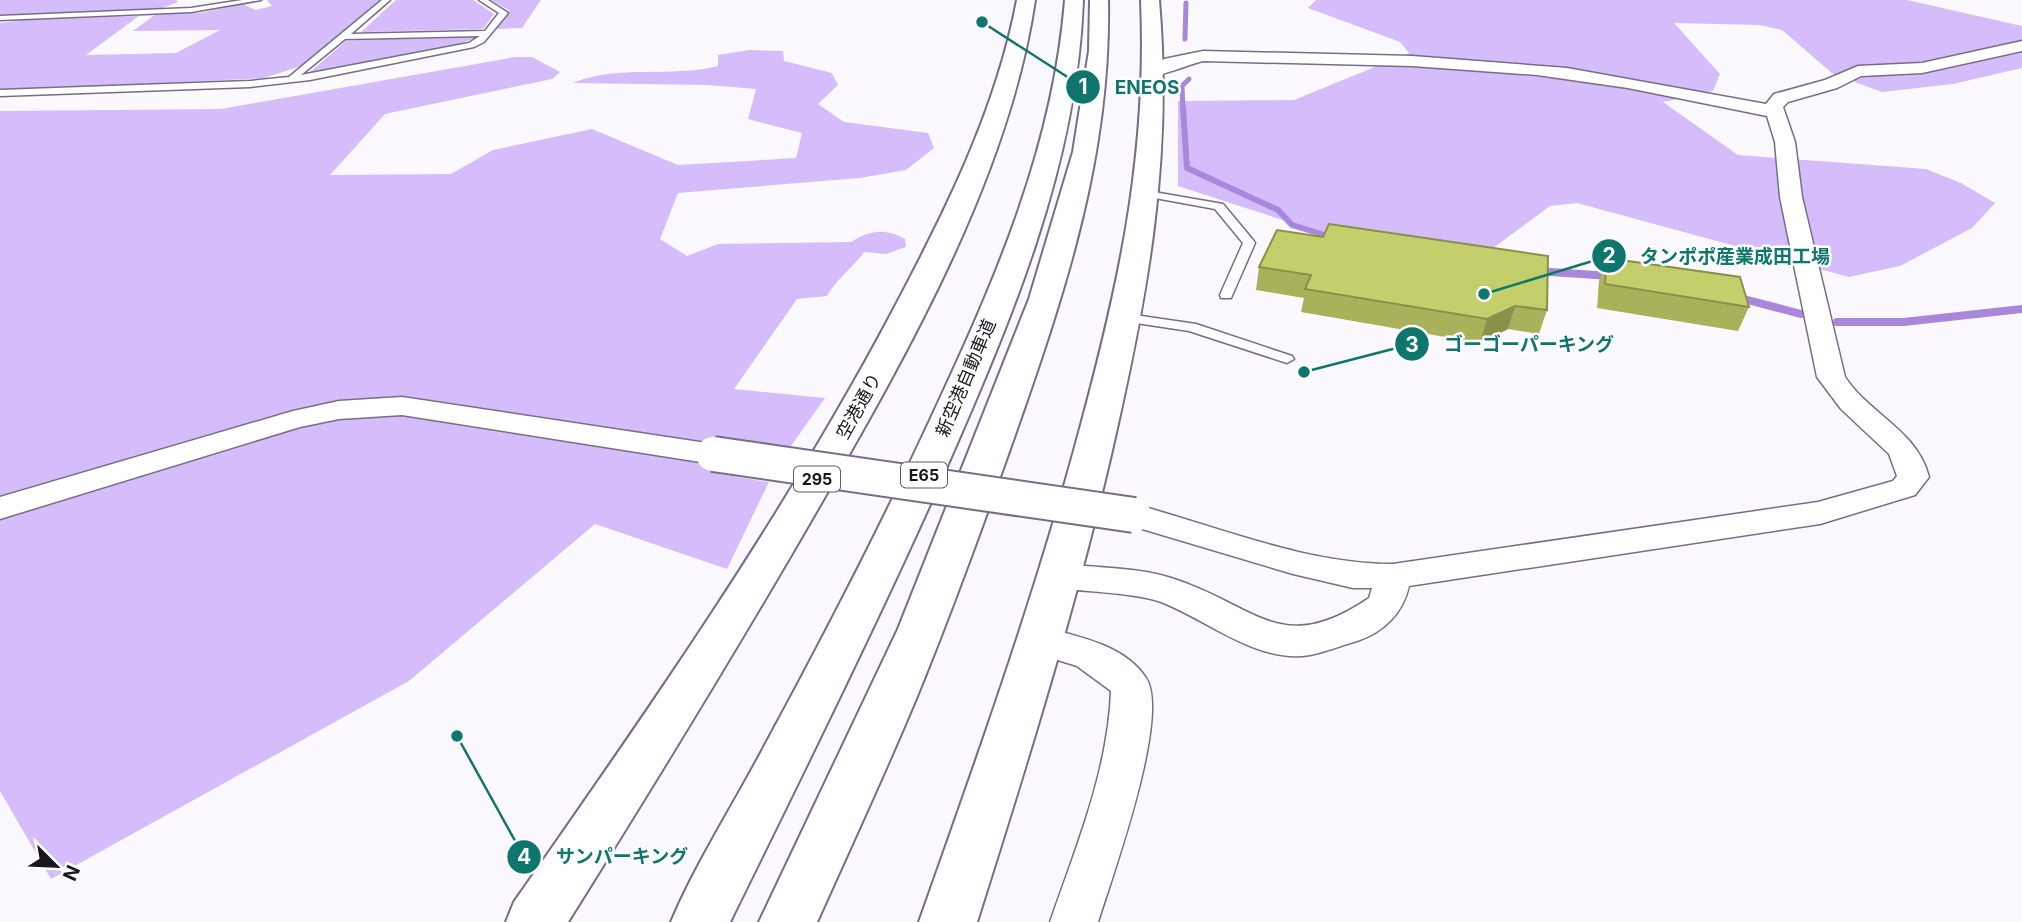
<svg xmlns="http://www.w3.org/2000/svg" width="2022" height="922" viewBox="0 0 2022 922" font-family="Inter,'Noto Sans JP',sans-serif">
  <rect width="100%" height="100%" fill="#fbf9ff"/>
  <path fill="#d5bdfc" d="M 0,0 L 176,0 L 178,2 L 157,10 L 0,16 Z
    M 267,0 L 380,0 L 304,65 L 264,78 L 0,91 L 0,23 L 32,19 L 139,16 L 86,55 L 176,53 L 220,30 L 133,31 L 156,14 L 200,13 L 243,4 L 255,10 L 272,6 Z
    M 396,0 L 473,0 L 494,14 L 483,29 L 361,32 Z
    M 491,0 L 541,0 L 522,28 L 496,29 L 510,11 Z
    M 1316,0 L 1907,0 L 2022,26 L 2022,68 L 1953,84 L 1882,92 L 1833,74 L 1782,30 L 1759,25 L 1674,23 L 1720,74 L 1713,91 L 1663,102 L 1738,155 L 1926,169 L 1961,183 L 1995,203 L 1972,228 L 1900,266 L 1849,277 L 1577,203 L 1550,206 L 1481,257 L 1335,237 L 1178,186 L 1178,101 L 1294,100 L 1409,53 L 1400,42 L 1308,8 Z
    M 475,34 L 478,36 C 458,50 336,73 309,73 L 346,41 Z
    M 749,50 L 783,51 L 784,61 L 832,73 L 838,85 L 818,104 L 844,122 L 928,133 L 934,148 L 906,170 L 860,178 L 678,193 L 660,239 L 687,256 L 718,244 L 851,242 C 870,230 885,228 905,239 L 906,247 L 886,254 L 864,252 C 853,268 836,279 827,296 L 797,299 L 734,389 L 825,398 L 788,450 L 738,444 L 719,474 L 769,482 L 727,569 L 595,524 L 409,681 L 51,879 L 0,791 L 0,111 L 221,109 L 515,57 L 532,57 L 560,72 L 552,79 L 385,114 L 330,175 L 451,174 L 493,150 L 592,129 L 678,165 L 796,158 L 802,133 L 748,119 L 756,89 L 707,85 L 573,83 C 618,64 671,78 718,66 L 718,55 Z"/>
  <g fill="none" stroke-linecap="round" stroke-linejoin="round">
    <path stroke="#a987db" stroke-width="5" d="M 1185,39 L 1186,3
      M 1183,110 L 1182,86 L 1189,79"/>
    <path stroke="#a987db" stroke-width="6" d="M 1183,108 L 1187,168 L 1278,210 L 1292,225 L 1334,238"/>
    <path stroke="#a987db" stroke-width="8" d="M 1535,271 L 1611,276
      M 1736,297 L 1801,314
      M 1837,322 L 1904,322 L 2022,309"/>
    <defs>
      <path id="service" d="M 242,0 L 261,0 L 191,12 L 0,20 L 0,16 L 191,8 Z
        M 382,0 L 390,0 L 351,34 L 485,31 L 499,13 L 479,0 L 488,0 L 508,13 L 484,42 L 474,47 L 310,80 L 250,87 L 0,96 L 0,90 L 250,81 L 289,77 ZM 480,36 L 469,43 L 301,75 L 345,39 Z
        M 1148,191 L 1223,204 L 1253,240 L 1255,243 L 1231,298 L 1221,298 L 1220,295 L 1243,243 L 1215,209 L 1144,196 L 1144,192 Z
        M 1128,314 L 1196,324 L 1292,356 L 1294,359 L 1287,363 L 1189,331 L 1123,321 L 1123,315 Z"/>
      <path id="minor" d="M 2022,41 L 2022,51 L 1922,73 L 1861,76 L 1837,88 L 1788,102 L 1783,107 L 1795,142 L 1802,197 L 1845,377 C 1870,415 1917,430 1929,477 L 1915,495 L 1820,524 L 1409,586 C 1403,613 1384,632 1357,641 C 1342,645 1326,652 1310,655 C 1257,664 1208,620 1161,602 C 1137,593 1087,592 1060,588 L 1047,585 L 1042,576 L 1047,567 L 1060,564 C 1097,568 1142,567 1177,580 C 1259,608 1282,657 1369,598 L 1372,588 L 1353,588 L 1293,574 L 1122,523 L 1117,515 L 1122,507 L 1134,504 C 1219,527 1305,564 1393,564 L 1818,502 L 1893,481 L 1897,476 L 1889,454 L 1841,409 L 1817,377 L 1780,197 L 1775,142 L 1767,116 L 1628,88 L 1537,75 L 1412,66 L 1203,61 C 1190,64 1157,78 1148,76 L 1145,72 L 1164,59 L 1203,51 L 1412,56 L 1567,68 L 1766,104 L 1774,94 L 1825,80 L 1858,66 L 1922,63 Z
        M 402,397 L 713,444 L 724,447 L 729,454 L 724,461 L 713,464 L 402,415 L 339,419 L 300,427 L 0,519 L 0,497 L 293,411 L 339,401 Z
        M 1042,627 C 1077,636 1125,645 1146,678 C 1171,715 1112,877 1098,922 L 1050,922 C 1076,847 1108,771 1111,691 L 1077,666 L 1029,651 L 1023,641 L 1029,631 Z"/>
      <path id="trunk" d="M 1017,0 L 1035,0 C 1010,172 909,351 823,500 C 741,643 655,783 568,922 L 506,922 L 514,902 C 647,712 782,519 891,314 C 944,214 996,111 1017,0 Z
        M 1141,0 L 1159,0 C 1173,162 1147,298 1111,455 C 1074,613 1026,767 977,922 L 919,922 C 974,767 1029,613 1073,454 C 1116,298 1148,163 1141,0 Z"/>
      <path id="motorway" d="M 1065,0 L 1083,0 C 1077,169 1009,325 942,478 C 875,628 802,775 730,922 L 671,922 C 697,861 734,804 765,745 C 823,638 879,530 930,420 C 993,285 1053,150 1065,0 Z
        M 1090,0 L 1108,0 C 1111,154 1066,289 1016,432 C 985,520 953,608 918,694 C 886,771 851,846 817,922 L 759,922 L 898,629 L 1029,299 L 1073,152 L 1089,51 Z"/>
    </defs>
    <use href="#service" stroke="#776e85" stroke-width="3"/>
    <use href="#minor" stroke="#776e85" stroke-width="3"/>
    <use href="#trunk" stroke="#776e85" stroke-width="4"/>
    <use href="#motorway" stroke="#776e85" stroke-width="4"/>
    <use href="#service" fill="#fff" fill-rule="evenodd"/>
    <use href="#minor" fill="#fff" fill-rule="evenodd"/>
    <use href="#trunk" fill="#fff" fill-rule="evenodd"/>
    <use href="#motorway" fill="#fff" fill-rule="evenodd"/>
    <defs>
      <path id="minor-bridge" d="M 713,454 L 1134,515"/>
    </defs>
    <use href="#minor-bridge" stroke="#776e85" stroke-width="38" stroke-linecap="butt"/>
    <use href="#minor-bridge" stroke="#fff" stroke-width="34"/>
  </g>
  <path fill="#a9b15b" d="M 1607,258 L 1749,307 L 1738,331 L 1597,308 L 1599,281 Z
    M 1259,267 L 1547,310 L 1539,334 L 1508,329 L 1480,343 L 1301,312 L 1304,298 L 1256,290 Z"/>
  <path fill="#89904a" d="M 1515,306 L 1508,329 L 1480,343 L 1487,319 Z"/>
  <path fill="#c4ce6a" stroke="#89904a" stroke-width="2" d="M 1329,224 L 1548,256 L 1547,310 L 1515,306 L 1487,319 L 1305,289 L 1311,275 L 1259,267 L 1277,230 L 1323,237 Z
    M 1607,258 L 1740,277 L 1749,307 L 1605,284 Z"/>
  <g text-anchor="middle" stroke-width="5" stroke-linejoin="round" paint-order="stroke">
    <g fill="#fff" stroke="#5f5c62" stroke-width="2">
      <rect x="901" y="462.5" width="46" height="25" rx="5"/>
      <rect x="794" y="466.5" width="46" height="25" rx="5"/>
    </g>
    <g font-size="16" font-weight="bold" fill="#1a161f">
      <text x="924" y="481">E65</text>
      <text x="817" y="485">295</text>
    </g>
    <g font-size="18" fill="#1a161f" stroke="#fff">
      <text transform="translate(966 378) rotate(-67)" y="6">新空港自動車道</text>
      <text transform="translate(859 406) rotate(-61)" y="6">空港通り</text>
    </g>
  </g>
  <path fill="none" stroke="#0f766e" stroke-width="2.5" d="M982 22L1083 87M1484 294L1609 256M1304 372L1412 344M457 736L524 857"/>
  <g fill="#0f766e" stroke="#fff" stroke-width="2.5">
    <circle cx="982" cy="22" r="7"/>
    <circle cx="1484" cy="294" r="7"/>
    <circle cx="1304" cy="372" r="7"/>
    <circle cx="457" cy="736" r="7"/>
    <circle cx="1083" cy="87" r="18"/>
    <circle cx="1609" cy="256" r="18"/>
    <circle cx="1412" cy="344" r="18"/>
    <circle cx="524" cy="857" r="18"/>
  </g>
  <g font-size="21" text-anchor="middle" font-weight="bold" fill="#fff">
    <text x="1083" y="94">1</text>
    <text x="1609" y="263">2</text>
    <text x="1412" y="352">3</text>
    <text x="524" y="864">4</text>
  </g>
  <g font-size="19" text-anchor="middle" font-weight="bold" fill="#0f766e" stroke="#fff" stroke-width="5" stroke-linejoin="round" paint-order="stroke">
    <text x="1147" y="94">ENEOS</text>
    <text x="1735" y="263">タンポポ産業成田工場</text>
    <text x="1529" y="351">ゴーゴーパーキング</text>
    <text x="622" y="863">サンパーキング</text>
  </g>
  <g transform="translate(56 866) rotate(114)" stroke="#ffffff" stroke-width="5" paint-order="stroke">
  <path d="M0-5L12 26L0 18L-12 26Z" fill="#1a161f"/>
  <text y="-10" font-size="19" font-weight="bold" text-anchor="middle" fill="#1a161f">N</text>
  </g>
</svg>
